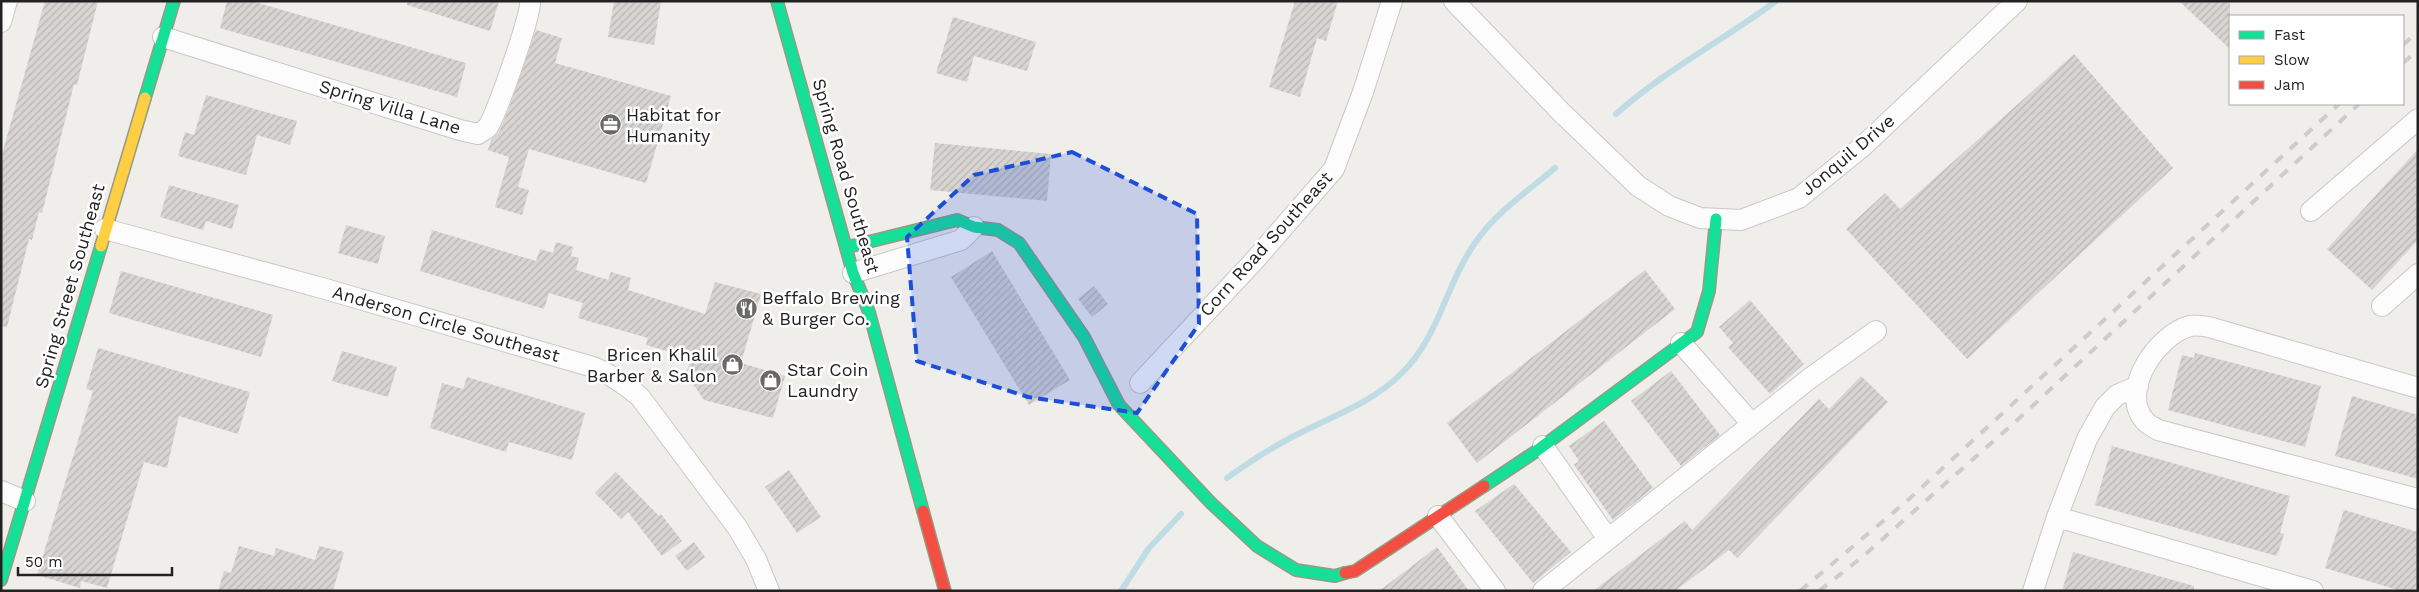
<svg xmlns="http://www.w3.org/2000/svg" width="2419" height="592" viewBox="0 0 2419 592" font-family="'Work Sans',sans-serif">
  <defs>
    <pattern id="building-hatch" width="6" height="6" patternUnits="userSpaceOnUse" patternTransform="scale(1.25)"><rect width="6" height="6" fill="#d7d4d2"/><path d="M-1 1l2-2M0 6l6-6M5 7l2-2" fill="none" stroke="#b8b6b4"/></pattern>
  </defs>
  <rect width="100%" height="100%" fill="#f0eeeb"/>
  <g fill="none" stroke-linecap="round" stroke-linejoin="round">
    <path stroke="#bfdbe3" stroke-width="6" d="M 1616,114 C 1665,70 1724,40 1776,1
      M 1227,478 C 1248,463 1271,448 1294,436 C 1332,416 1371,404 1402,373 C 1440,335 1445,286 1475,243 C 1495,213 1528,191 1555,168
      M 1121,591 L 1149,548 L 1181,514"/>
  </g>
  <path fill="url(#building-hatch)" d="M 45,1 L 98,1 L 77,85 L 74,84 L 42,213 L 39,212 L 32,240 L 29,239 L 7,327 L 1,326 L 1,158 Z
    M 227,1 L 251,1 L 466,63 L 457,97 L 220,28 Z
    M 407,1 L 499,1 L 490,31 L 407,5 Z
    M 614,1 L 661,1 L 654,45 L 608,37 Z
    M 1295,1 L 1338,1 L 1326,41 L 1317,38 L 1300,97 L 1269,87 Z
    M 2179,1 L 2230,1 L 2230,49 Z
    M 953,17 L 1036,42 L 1027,71 L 974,56 L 967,82 L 936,73 Z
    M 536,30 L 562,38 L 555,63 L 671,96 L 646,183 L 529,149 L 518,187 L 529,190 L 522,215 L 495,207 L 509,157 L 488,150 L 491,140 L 499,132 L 509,108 Z
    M 2074,54 L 2173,168 L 1967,359 L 1846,229 L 1885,193 L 1900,209 Z
    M 206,95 L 297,121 L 290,145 L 257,135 L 246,175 L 178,156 L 185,132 L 194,135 Z
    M 935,143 L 1051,154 L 1047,201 L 930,190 Z
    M 2418,149 L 2418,240 L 2372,290 L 2327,249 Z
    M 169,185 L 239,205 L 232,229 L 206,221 L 203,230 L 160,217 Z
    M 346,225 L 385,236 L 378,264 L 338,253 Z
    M 432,230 L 536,261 L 540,249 L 553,253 L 556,242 L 573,247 L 571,256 L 579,258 L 576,270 L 608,280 L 611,272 L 631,278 L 628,290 L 705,314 L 715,282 L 761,294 L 741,363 L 785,376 L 773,418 L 704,400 L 686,374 L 691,358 L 646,345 L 648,338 L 578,318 L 583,303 L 549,293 L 544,309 L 420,271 Z
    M 992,251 L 1070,380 L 1029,405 L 951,277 Z
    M 1645,270 L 1675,309 L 1477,463 L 1447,423 Z
    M 121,271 L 273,315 L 261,357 L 109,313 Z
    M 1094,286 L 1108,304 L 1092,317 L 1078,299 Z
    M 1750,300 L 1804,364 L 1770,394 L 1728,347 L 1733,343 L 1719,327 Z
    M 98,348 L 250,392 L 238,434 L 179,416 L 167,468 L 144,462 L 107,588 L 81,581 L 80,588 L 37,575 L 93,391 L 86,389 Z
    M 342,351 L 397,367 L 388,397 L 332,381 Z
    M 2195,353 L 2321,386 L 2305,447 L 2168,410 L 2182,355 L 2194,358 Z
    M 1671,371 L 1720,435 L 1681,466 L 1631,401 Z
    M 1861,376 L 1888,402 L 1737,558 L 1729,550 L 1675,591 L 1593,591 L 1685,521 L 1692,530 L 1819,399 L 1829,409 Z
    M 467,377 L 585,413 L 572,460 L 509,442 L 506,452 L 430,428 L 442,383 L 463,389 Z
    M 2352,396 L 2418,415 L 2418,479 L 2335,456 Z
    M 1604,421 L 1653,488 L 1613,520 L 1574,465 L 1579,461 L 1569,446 Z
    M 2112,446 L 2290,496 L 2280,533 L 2284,534 L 2277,556 L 2095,505 Z
    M 789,470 L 821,517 L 797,533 L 765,487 Z
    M 616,472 L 659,516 L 661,514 L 682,541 L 662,556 L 628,512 L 621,519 L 595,493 Z
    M 1514,484 L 1571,552 L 1533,583 L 1475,511 Z
    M 2344,510 L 2418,532 L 2418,591 L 2401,591 L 2325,568 Z
    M 694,542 L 705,557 L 687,571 L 675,556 Z
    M 239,546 L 274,556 L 276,548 L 315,560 L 319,546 L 344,552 L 333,591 L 218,591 L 224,571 L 231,573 Z
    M 1437,547 L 1469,591 L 1379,591 Z
    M 2073,552 L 2194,586 L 2194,591 L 2062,591 Z"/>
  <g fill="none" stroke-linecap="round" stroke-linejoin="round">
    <defs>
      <path id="street" d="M 1454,1 L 1562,113 L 1638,186 L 1669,206 L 1700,218 L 1741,220 L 1799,198 L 1862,147 L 2017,1
        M 1,22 L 7,1
        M 163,37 L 460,130 L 478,134 C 481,132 485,130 488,127 C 496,114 532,15 530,1
        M 2311,211 L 2418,119
        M 105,229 L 322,288 L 593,367 C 612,375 625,384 640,397 L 737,527 L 756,559 L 769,591
        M 853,273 L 961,240 L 974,227
        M 2382,306 L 2418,274
        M 1681,343 L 1752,424
        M 1140,383 L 1254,261 L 1334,169 L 1363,92 L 1392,1
        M 2418,388 L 2209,327 C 2203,326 2195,325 2190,326 C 2158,334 2118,391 2145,421 C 2148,425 2154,427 2158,430 L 2418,499
        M 1543,446 L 1608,539
        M 1,491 L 25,501
        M 1438,516 L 1495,591
        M 2057,517 L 2313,591
        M 1543,591 L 1809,379 L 1876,331
        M 2033,591 L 2057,517 L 2087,439 L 2105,407 L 2117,395 L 2138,386"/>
      <path id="fast" d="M 777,1 L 853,273 L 869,312 L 923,511
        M 145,98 L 174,1
        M 848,247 L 957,220 L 974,227 L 998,230 L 1019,243 L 1084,337 L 1119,405 L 1211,503 L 1257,546 L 1296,570 L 1335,576 L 1345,573
        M 1484,486 L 1535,452 L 1697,332 L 1709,291 L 1716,219
        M 1,580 L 101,246"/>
      <path id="slow" d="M 101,246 L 145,98"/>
      <path id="jam" d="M 923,511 L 945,591
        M 1345,573 L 1355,571 L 1484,486"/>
    </defs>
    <use href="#street" stroke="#c9c8c7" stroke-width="22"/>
    <use href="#fast" stroke="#999a82" stroke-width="14"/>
    <use href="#slow" stroke="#999a82" stroke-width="14"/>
    <use href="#jam" stroke="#999a82" stroke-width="14"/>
    <use href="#street" stroke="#fdfcfc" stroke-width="20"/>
    <use href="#fast" stroke="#16e098" stroke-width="11"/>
    <use href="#slow" stroke="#ffcf43" stroke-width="11"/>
    <use href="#jam" stroke="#f24e42" stroke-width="11"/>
    <path stroke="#ccc" stroke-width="4" stroke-dasharray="10 10" stroke-linecap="butt" d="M 2403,45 L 2418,31
      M 2403,63 L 2418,50
      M 1800,591 L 1907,501 L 2339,104
      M 1819,591 L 1861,558 L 2014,423 L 2359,104"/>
  </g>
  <path fill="#1d4ed8" fill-opacity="0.2" stroke="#1d4ed8" stroke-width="4" stroke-dasharray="10 6" stroke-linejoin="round" d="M 1072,152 L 1197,214 L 1199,324 L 1137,413 L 1028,397 L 917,361 L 907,237 L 974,175 Z"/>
  <defs>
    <symbol id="office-disc" viewBox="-11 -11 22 22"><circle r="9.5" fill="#6a6968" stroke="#fff"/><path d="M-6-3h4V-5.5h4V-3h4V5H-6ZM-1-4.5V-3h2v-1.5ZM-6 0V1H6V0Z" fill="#fff"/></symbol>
    <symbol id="restaurant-disc" viewBox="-11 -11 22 22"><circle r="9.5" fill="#6a6968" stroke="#fff"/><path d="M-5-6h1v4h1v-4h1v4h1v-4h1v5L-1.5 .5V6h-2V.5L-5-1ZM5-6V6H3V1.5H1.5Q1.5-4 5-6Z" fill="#fff"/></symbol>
    <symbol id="shop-disc" viewBox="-11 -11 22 22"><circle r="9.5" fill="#6a6968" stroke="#fff"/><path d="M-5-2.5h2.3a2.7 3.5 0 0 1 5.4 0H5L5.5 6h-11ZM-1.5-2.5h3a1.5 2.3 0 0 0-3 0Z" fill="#fff"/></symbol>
  </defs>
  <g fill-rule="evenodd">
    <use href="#office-disc" x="598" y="112" width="25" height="25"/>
    <use href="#restaurant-disc" x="734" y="296" width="25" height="25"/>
    <use href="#shop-disc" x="720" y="352" width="25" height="25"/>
    <use href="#shop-disc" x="758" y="368" width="25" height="25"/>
  </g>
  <g text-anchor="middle" stroke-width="5" stroke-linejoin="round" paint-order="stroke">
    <g font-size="18" fill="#222" stroke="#fff">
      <text transform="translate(390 107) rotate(17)" y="6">Spring Villa Lane</text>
      <text transform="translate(1848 155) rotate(-40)" y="6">Jonquil Drive</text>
      <text transform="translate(846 176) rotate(74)" y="6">Spring Road Southeast</text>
      <text transform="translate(1266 244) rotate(-48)" y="6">Corn Road Southeast</text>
      <text transform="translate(70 286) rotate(-74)" y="6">Spring Street Southeast</text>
      <text transform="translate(446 324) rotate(16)" y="6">Anderson Circle Southeast</text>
    </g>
    <g font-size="18" fill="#222" stroke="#fff" text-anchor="start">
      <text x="626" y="121">Habitat for<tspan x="626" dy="21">Humanity</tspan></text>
      <text x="762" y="304">Beffalo Brewing<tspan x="762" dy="21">&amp; Burger Co.</tspan></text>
      <text x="717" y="361" text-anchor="end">Bricen Khalil<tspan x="717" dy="21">Barber &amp; Salon</tspan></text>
      <text x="787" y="376">Star Coin<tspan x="787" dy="21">Laundry</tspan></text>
    </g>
  </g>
  <rect width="2419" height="592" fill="none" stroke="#222222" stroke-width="5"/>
  <rect x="2229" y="15" width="175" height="90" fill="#ffffff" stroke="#a7a7a7"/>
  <rect x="2239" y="31" width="25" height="8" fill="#16e098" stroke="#a7a7a7"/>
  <text x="2274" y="40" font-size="15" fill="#222222">Fast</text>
  <rect x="2239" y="56" width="25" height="8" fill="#ffcf43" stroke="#a7a7a7"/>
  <text x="2274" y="65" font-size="15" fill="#222222">Slow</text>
  <rect x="2239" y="81" width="25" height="8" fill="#f24e42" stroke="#a7a7a7"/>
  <text x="2274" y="90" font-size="15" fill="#222222">Jam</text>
  <path d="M18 567v8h154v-8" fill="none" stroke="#222222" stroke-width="2.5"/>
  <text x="25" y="567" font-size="15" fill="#222222" stroke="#ffffff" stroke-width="4" paint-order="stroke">50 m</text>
</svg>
